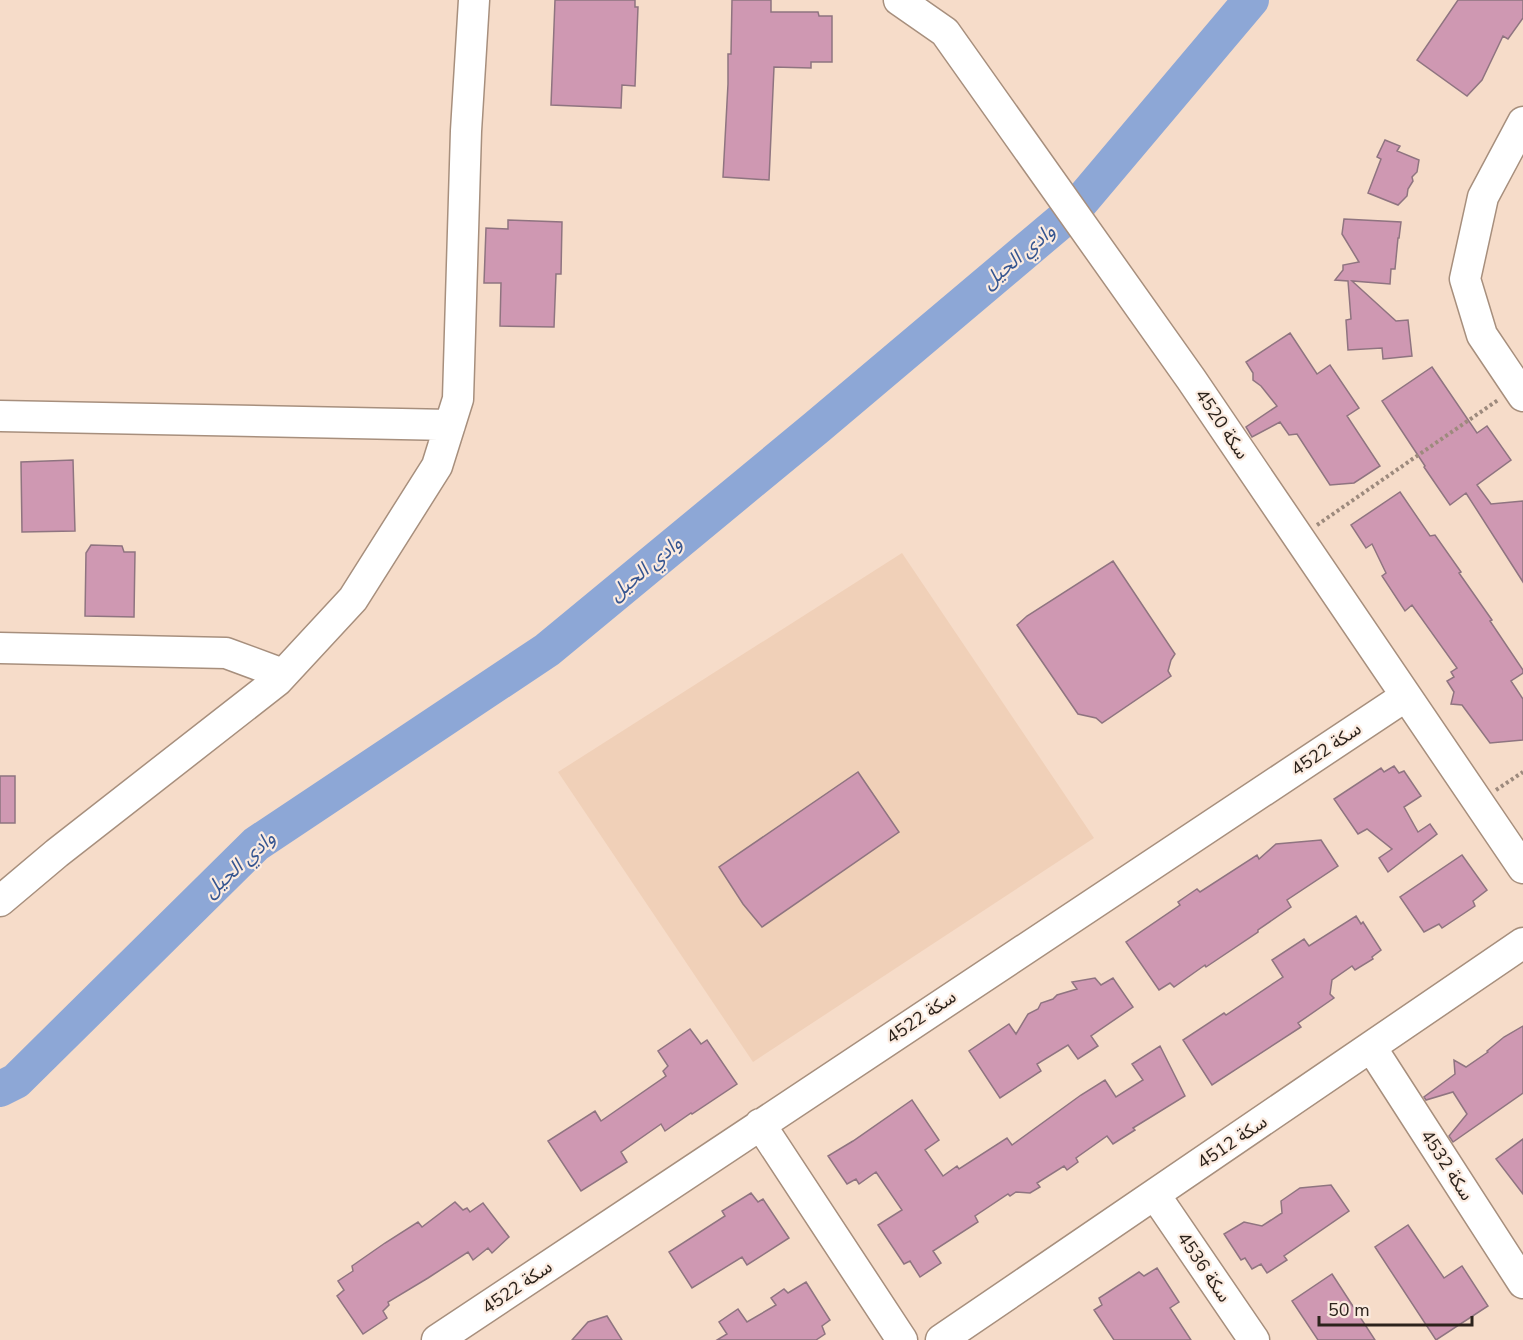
<svg xmlns="http://www.w3.org/2000/svg" width="1523" height="1340" viewBox="0 0 1523 1340" font-family="'Nunito Sans','Noto Sans Arabic',sans-serif">
  <rect width="100%" height="100%" fill="#f6dcc9"/>
  <path fill="#f0d0b8" d="M 902,553 L 1094,838 L 753,1062 L 558,772 Z"/>
  <g fill="none" stroke-linecap="round" stroke-linejoin="round">
    <path stroke="#8da7d6" stroke-width="36" d="M 0,1089 L 16,1081 L 256,844 L 547,650 L 817,427 L 1073,211 L 1251,0"/>
  </g>
  <path fill="#cf98b2" stroke="#8f7480" stroke-width="1.5" d="M 555,0 L 635,0 L 635,7 L 638,7 L 635,86 L 622,85 L 621,108 L 551,105 Z
    M 732,0 L 771,0 L 771,12 L 818,12 L 819,16 L 832,16 L 832,62 L 811,62 L 811,68 L 774,67 L 769,180 L 723,177 L 728,84 L 728,54 L 731,54 Z
    M 1458,0 L 1523,0 L 1523,18 L 1508,39 L 1503,36 L 1482,80 L 1467,96 L 1417,60 Z
    M 1385,140 L 1400,146 L 1397,151 L 1419,160 L 1417,172 L 1412,177 L 1413,181 L 1408,189 L 1407,196 L 1398,205 L 1368,193 L 1381,159 L 1377,157 Z
    M 1344,219 L 1401,222 L 1399,238 L 1398,238 L 1395,269 L 1391,269 L 1390,284 L 1352,281 L 1396,321 L 1408,320 L 1412,356 L 1383,359 L 1382,348 L 1348,350 L 1346,320 L 1351,319 L 1348,281 L 1335,280 L 1343,270 L 1343,265 L 1359,262 L 1342,234 Z
    M 508,220 L 562,222 L 561,274 L 556,274 L 554,327 L 500,326 L 501,283 L 484,283 L 486,228 L 508,229 Z
    M 1290,333 L 1317,374 L 1330,365 L 1359,408 L 1347,416 L 1380,466 L 1354,483 L 1330,485 L 1297,434 L 1289,435 L 1280,422 L 1252,437 L 1246,427 L 1277,406 L 1261,386 L 1253,380 L 1253,373 L 1246,362 Z
    M 1432,367 L 1477,433 L 1487,426 L 1511,460 L 1477,485 L 1491,504 L 1523,501 L 1523,582 L 1466,493 L 1450,505 L 1424,467 L 1425,466 L 1382,401 Z
    M 73,460 L 75,531 L 22,532 L 21,462 Z
    M 1400,492 L 1430,536 L 1435,535 L 1461,572 L 1459,573 L 1492,620 L 1490,621 L 1523,670 L 1523,673 L 1511,681 L 1523,699 L 1523,740 L 1490,743 L 1462,705 L 1451,704 L 1454,692 L 1447,681 L 1454,677 L 1451,672 L 1457,668 L 1412,605 L 1405,611 L 1382,576 L 1386,573 L 1372,544 L 1366,548 L 1351,525 Z
    M 91,545 L 122,546 L 124,552 L 135,552 L 134,617 L 85,616 L 86,553 Z
    M 1113,561 L 1175,654 L 1171,660 L 1168,671 L 1171,676 L 1102,723 L 1096,718 L 1078,714 L 1017,625 L 1027,616 Z
    M 1394,766 L 1399,773 L 1404,771 L 1421,796 L 1404,807 L 1418,832 L 1430,824 L 1437,834 L 1388,872 L 1379,858 L 1392,849 L 1367,829 L 1358,834 L 1334,799 L 1381,768 L 1384,772 Z
    M 858,772 L 899,832 L 762,927 L 743,904 L 719,867 Z
    M 0,776 L 15,776 L 15,823 L 0,823 Z
    M 1321,840 L 1338,866 L 1287,900 L 1291,907 L 1258,930 L 1258,932 L 1206,967 L 1205,965 L 1174,987 L 1170,983 L 1159,990 L 1126,942 L 1180,905 L 1178,902 L 1188,895 L 1197,889 L 1200,892 L 1257,855 L 1259,859 L 1276,844 Z
    M 1462,855 L 1487,890 L 1473,901 L 1475,906 L 1442,928 L 1439,924 L 1424,932 L 1400,897 Z
    M 1356,916 L 1361,924 L 1363,922 L 1381,950 L 1372,957 L 1373,959 L 1355,970 L 1352,966 L 1332,980 L 1330,994 L 1334,998 L 1298,1023 L 1301,1027 L 1212,1085 L 1183,1040 L 1224,1013 L 1226,1015 L 1283,977 L 1272,960 L 1304,939 L 1309,946 Z
    M 1095,978 L 1101,985 L 1113,978 L 1133,1007 L 1091,1036 L 1098,1046 L 1078,1059 L 1068,1045 L 1037,1064 L 1041,1071 L 1000,1098 L 969,1051 L 1009,1024 L 1016,1034 L 1028,1014 L 1038,1009 L 1041,1003 L 1053,999 L 1057,995 L 1077,989 L 1072,982 Z
    M 1523,1026 L 1523,1093 L 1453,1142 L 1449,1136 L 1467,1114 L 1453,1092 L 1426,1100 L 1424,1097 L 1455,1074 L 1454,1060 L 1466,1067 L 1488,1052 L 1487,1051 L 1504,1037 Z
    M 690,1029 L 701,1044 L 707,1040 L 737,1084 L 692,1114 L 691,1113 L 665,1131 L 661,1124 L 621,1152 L 627,1162 L 581,1191 L 548,1141 L 595,1111 L 601,1121 L 666,1076 L 663,1071 L 668,1066 L 658,1051 Z
    M 1160,1046 L 1185,1096 L 1133,1128 L 1135,1130 L 1113,1144 L 1107,1136 L 1076,1158 L 1078,1162 L 1067,1170 L 1064,1166 L 1037,1183 L 1040,1187 L 1030,1193 L 1016,1192 L 1010,1196 L 1008,1194 L 975,1216 L 978,1222 L 933,1251 L 941,1263 L 920,1277 L 910,1261 L 904,1264 L 878,1225 L 902,1210 L 876,1172 L 859,1184 L 856,1179 L 847,1184 L 828,1156 L 853,1141 L 912,1100 L 939,1140 L 925,1150 L 943,1176 L 957,1166 L 959,1169 L 1007,1138 L 1012,1145 L 1081,1095 L 1105,1080 L 1116,1097 L 1143,1080 L 1132,1064 Z
    M 1523,1139 L 1523,1194 L 1496,1159 Z
    M 1331,1185 L 1349,1211 L 1284,1256 L 1287,1260 L 1267,1273 L 1261,1264 L 1252,1269 L 1245,1258 L 1241,1260 L 1224,1234 L 1244,1222 L 1262,1226 L 1282,1213 L 1281,1201 L 1300,1188 Z
    M 751,1193 L 758,1202 L 763,1199 L 789,1238 L 747,1265 L 742,1257 L 692,1288 L 669,1252 L 725,1216 L 722,1211 Z
    M 455,1202 L 463,1210 L 467,1208 L 470,1212 L 483,1203 L 509,1237 L 492,1253 L 488,1248 L 473,1260 L 468,1252 L 428,1278 L 388,1302 L 389,1305 L 383,1311 L 387,1318 L 363,1334 L 337,1296 L 344,1290 L 338,1281 L 353,1271 L 352,1266 L 385,1243 L 418,1222 L 422,1227 Z
    M 1408,1225 L 1444,1278 L 1462,1266 L 1488,1306 L 1436,1340 L 1375,1247 Z
    M 1157,1268 L 1179,1302 L 1170,1308 L 1191,1340 L 1114,1340 L 1094,1310 L 1102,1305 L 1099,1298 L 1139,1272 L 1144,1276 Z
    M 1332,1274 L 1375,1340 L 1318,1340 L 1292,1301 Z
    M 806,1282 L 830,1320 L 822,1326 L 825,1334 L 816,1340 L 717,1340 L 727,1334 L 719,1322 L 738,1309 L 747,1322 L 776,1305 L 771,1298 L 784,1289 L 788,1293 Z
    M 607,1316 L 622,1340 L 572,1340 L 588,1322 Z"/>
  <g fill="none" stroke-linecap="round" stroke-linejoin="round">
    <defs>
      <path id="minor" d="M 899,0 L 945,32 L 1191,379 L 1523,868
        M 1523,122 L 1483,197 L 1465,279 L 1482,335 L 1523,396
        M 0,416 L 450,425
        M 0,648 L 226,653 L 283,674
        M 0,901 L 57,853 L 277,681 L 353,599 L 437,466 L 458,399 L 466,131 L 474,0
        M 1371,1047 L 1523,1283
        M 760,1124 L 902,1340
        M 1155,1195 L 1254,1340
        M 437,1340 L 1406,696
        M 941,1340 L 1523,943"/>
    </defs>
    <use href="#minor" stroke="#a78f7d" stroke-width="33"/>
    <path stroke="#9d8a7d" stroke-width="4" stroke-dasharray="3 3" stroke-linecap="butt" d="M 1317,525 L 1498,400
      M 1496,790 L 1523,772"/>
    <use href="#minor" stroke="#fff" stroke-width="30"/>
  </g>
  <g text-anchor="middle" stroke-width="4.5" stroke-linejoin="round" paint-order="stroke">
    <g font-size="18" fill="#2c231c" stroke="#fbebe0">
      <text transform="translate(1222 424) rotate(56)" y="6">سكة 4520</text>
      <text transform="translate(1326 749) rotate(-34)" y="6">سكة 4522</text>
      <text transform="translate(921 1017) rotate(-34)" y="6">سكة 4522</text>
      <text transform="translate(1232 1142) rotate(-34)" y="6">سكة 4512</text>
      <text transform="translate(1447 1165) rotate(57)" y="6">سكة 4532</text>
      <text transform="translate(1204 1267) rotate(56)" y="6">سكة 4536</text>
      <text transform="translate(517 1287) rotate(-34)" y="6">سكة 4522</text>
    </g>
    <g font-size="20" font-style="italic" fill="#355590" stroke="#fbebe0">
      <text transform="translate(1018 256) rotate(-40)" y="7">وادي الحيل</text>
      <text transform="translate(645 568) rotate(-40)" y="7">وادي الحيل</text>
      <text transform="translate(239 864) rotate(-42)" y="7">وادي الحيل</text>
    </g>
  </g>
  <path d="M1319 1316v9h153v-9" fill="none" stroke="#2c231c" stroke-width="3"/>
  <text x="1328" y="1316" font-size="18" fill="#2c231c" stroke="#fbebe0" stroke-width="4.5" paint-order="stroke">50 m</text>
</svg>
